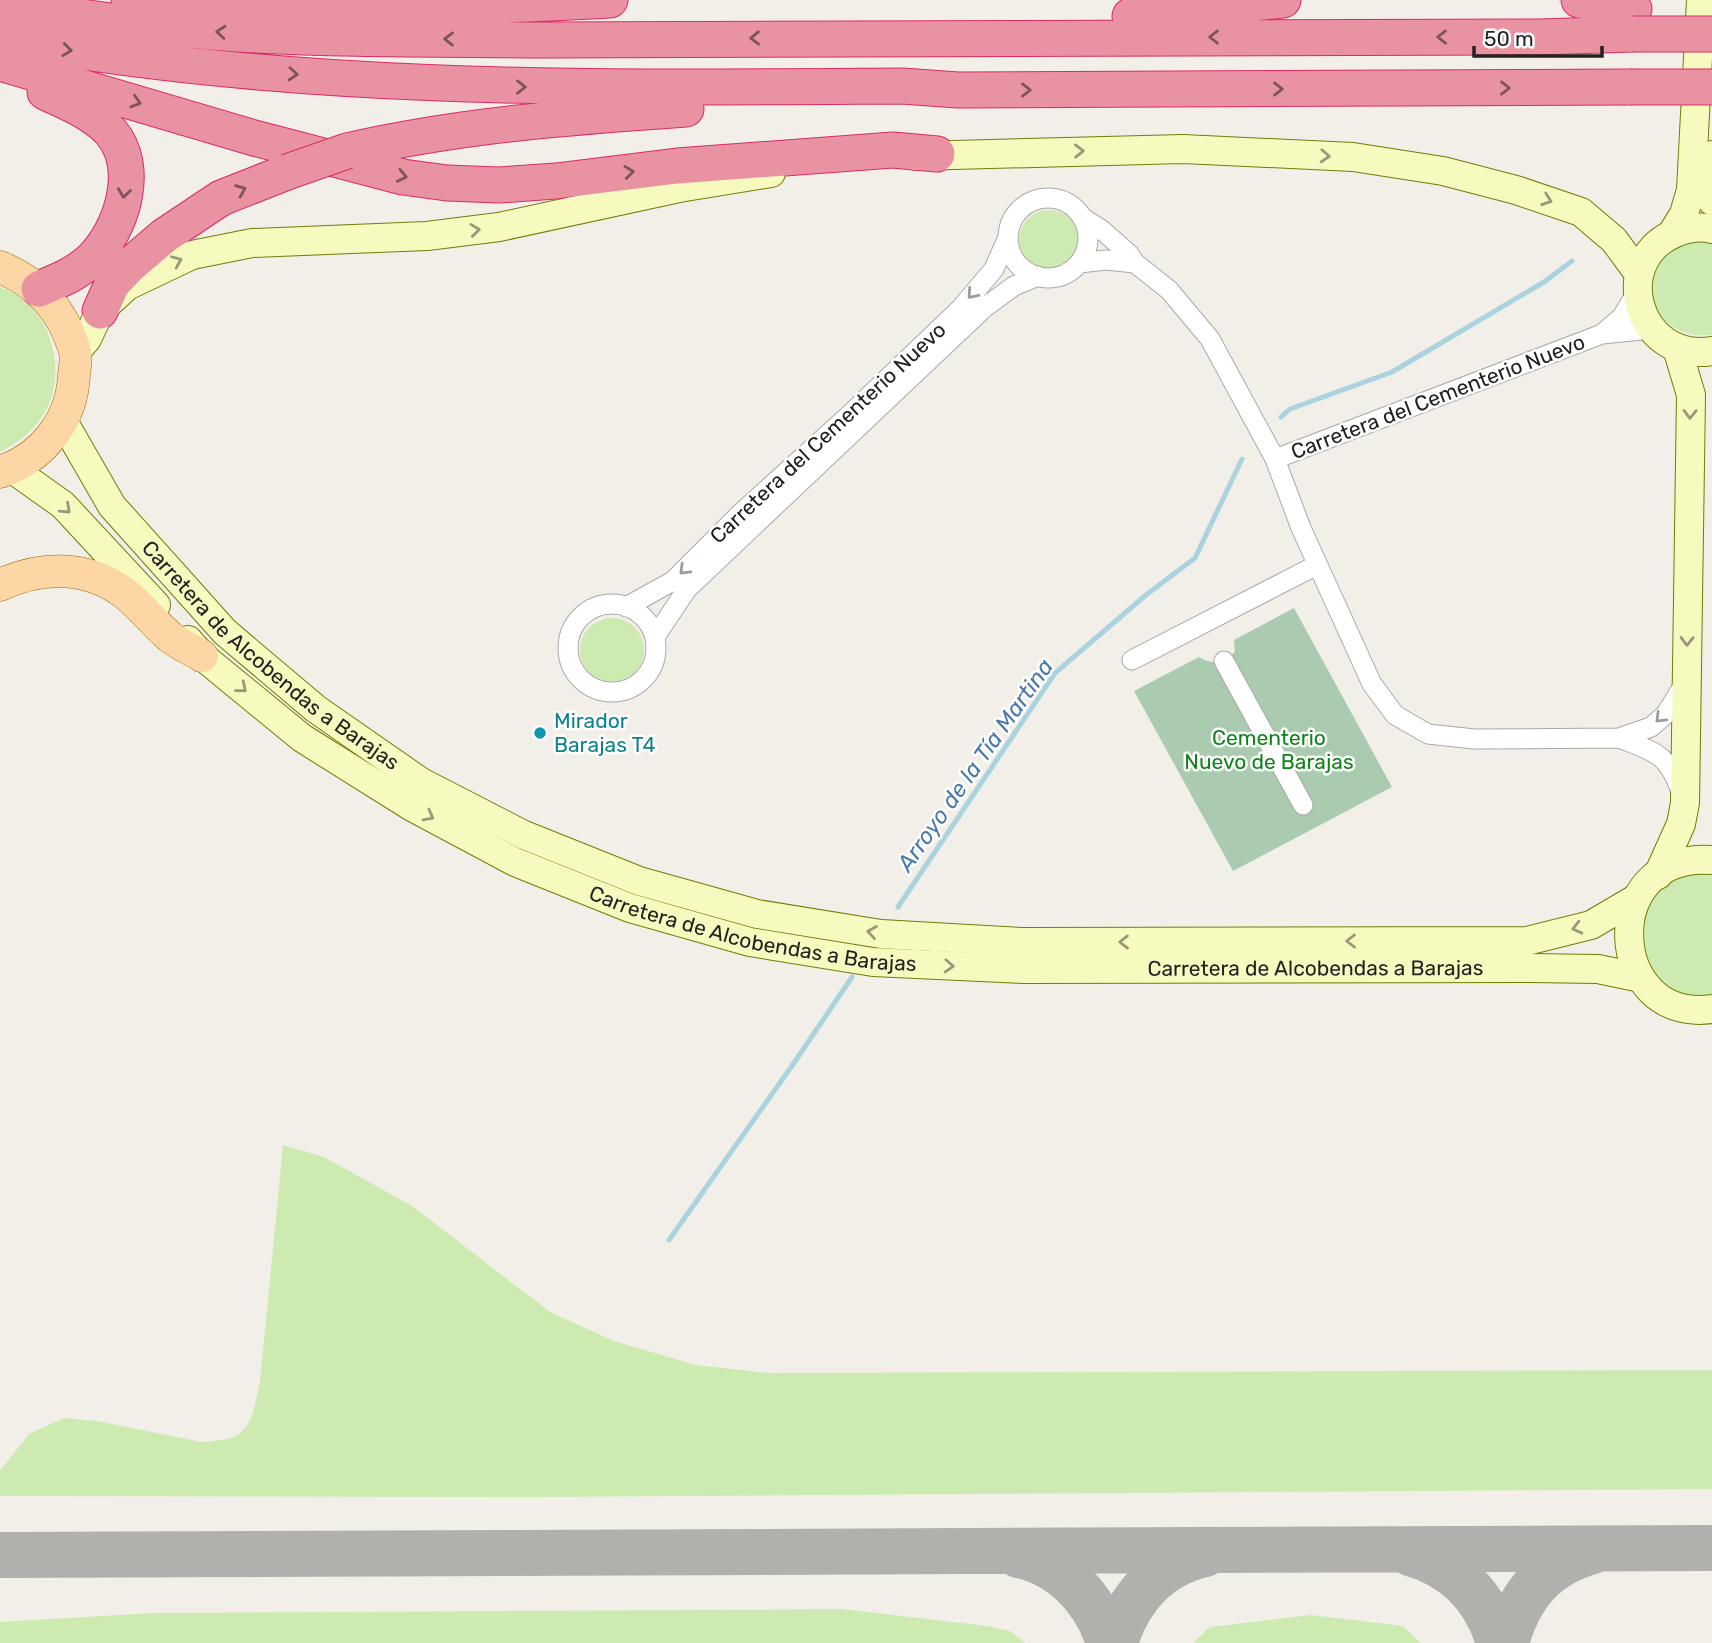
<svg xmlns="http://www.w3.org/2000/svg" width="1712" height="1643" viewBox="0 0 1712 1643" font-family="Rubik,sans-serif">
  <rect width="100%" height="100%" fill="#f2efe9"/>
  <path fill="#cdebb0" d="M1019 240a30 30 0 1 1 60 0a30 30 0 1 1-60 0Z
    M 1693,241 L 1712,243 L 1712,335 C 1645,342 1628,261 1693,241 Z
    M 0,287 C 51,303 72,376 41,418 C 30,434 17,443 0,452 Z
    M580 650a32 32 0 1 1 64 0a32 32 0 1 1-64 0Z
    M 1712,873 L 1712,995 C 1647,1009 1612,911 1675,879 C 1684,874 1701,875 1712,873 Z
    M 283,1145 L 324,1157 L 412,1206 L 550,1312 L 614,1341 L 696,1365 L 768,1373 L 1712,1370 L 1712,1489 L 536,1497 L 0,1496 L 0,1471 L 29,1434 L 64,1418 L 97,1421 L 201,1442 C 251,1440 250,1426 260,1382 Z
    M 843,1609 L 987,1626 L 1010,1631 L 1025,1643 L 0,1643 L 0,1622 L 153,1613 Z
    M 1311,1615 L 1403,1626 L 1421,1643 L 1193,1643 L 1210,1627 Z"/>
  <path fill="#aacbaf" d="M 1294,608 L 1392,787 L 1233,871 L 1134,691 L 1199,657 C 1211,665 1227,664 1235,651 L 1234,640 Z"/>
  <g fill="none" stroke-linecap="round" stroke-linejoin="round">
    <path stroke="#aad3df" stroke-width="5" d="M 1281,417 L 1290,409 L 1392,372 L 1544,282 L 1572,261
      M 898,907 L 1055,673 L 1146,595 L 1195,558 L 1242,459
      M 669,1240 L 796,1060 L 852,977"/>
    <path stroke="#b1b0ac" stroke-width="46" d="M 1410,1553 C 1456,1566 1486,1597 1499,1643
      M 0,1555 L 1712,1548
      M 1018,1555 C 1063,1564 1096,1600 1109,1643
      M 1115,1643 C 1128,1598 1159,1564 1205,1554
      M 1506,1643 C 1519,1595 1544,1565 1593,1551"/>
    <defs>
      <path id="street" d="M1008 238a40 40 0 1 1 80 0a40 40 0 1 1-80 0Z
        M 1083,218 L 1102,230 L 1129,254 L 1135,263 L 1169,290 L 1210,339 L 1275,459 L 1301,528 L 1372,684 L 1395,715 L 1428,734 L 1474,739 L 1619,738 L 1651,727 L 1666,714 L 1686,681
        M 1079,263 L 1106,260 L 1135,263
        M 1602,334 L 1622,317 L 1637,292
        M 1275,459 L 1602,334 L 1651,329
        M568 648a44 44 0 1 1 88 0a44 44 0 1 1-88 0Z
        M 626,607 L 673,581 L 741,513 L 847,417 L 961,308 L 994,269 L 1008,237
        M 655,637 L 687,589 L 984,308 L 1014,286 L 1038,276
        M 1132,660 L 1317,565
        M 1224,661 L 1303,805
        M 1619,738 C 1655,752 1667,753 1681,791"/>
      <g id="secondary">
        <path d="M 1712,155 L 1710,187 L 1712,201"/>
        <path d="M 916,156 L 1183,149 L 1353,157 L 1443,171 L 1516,190 L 1581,212 L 1614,240 L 1639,274"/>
        <path d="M 1712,229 C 1701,226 1690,228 1680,231 C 1607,257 1636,363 1712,351"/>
        <path d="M 1671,235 L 1684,214 L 1691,190 L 1701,0"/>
        <path d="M 76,351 L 87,339 L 100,311 L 127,286 L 192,255 L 252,243 L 427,236 L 499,227 L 679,188 L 771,173"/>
        <path id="s1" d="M 63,421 L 112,506 L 225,632 L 316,709 L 421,782 L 524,835 L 639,881 L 757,914 L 881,934 L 1022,942 L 1527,941 L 1591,925 L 1637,898"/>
        <path d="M 11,468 L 63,505 L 156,605"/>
        <path id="s2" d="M 188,640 L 202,656 L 302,738 L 412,807 L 515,862 L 630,908 L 750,942 L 873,962 L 1024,969 L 1530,968 L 1598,969 L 1641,978"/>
        <path d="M 1712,860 C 1597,851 1606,1024 1712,1009"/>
        <path d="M 1658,875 L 1681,824 L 1685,803 L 1691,395 L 1677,348"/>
      </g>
      <path id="primary" d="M 0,267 C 37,282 62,309 74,348 C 77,356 75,366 74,375 C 72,420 43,458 0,472
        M 0,585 C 40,566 86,565 123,592 C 140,605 154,623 170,637 C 179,644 192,650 202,656"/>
      <path id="highway" d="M 129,0 C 290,12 450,9 610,0
        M 1579,0 L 1634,9
        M 0,5 C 79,17 158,29 238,34 C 339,40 440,39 541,40 L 1540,37 L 1633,34
        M 1130,16 L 1283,0
        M 0,38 C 297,93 601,88 902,86 L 958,90 L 1630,87
        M 0,63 L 254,138 L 403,177 L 447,183 L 499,185 L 556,181 L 677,166 L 893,150 L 937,154
        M 347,151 C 461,125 570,117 686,109
        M 39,289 C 58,281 76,274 91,260 C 122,230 142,167 110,131 C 92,112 68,103 45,92
        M 100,311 L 112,284 L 129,266 L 164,236 L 221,198 L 287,172"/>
    </defs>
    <use href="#street" stroke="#a9a9a9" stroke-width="21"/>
    <use href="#secondary" stroke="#707d05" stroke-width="30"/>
    <use href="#primary" stroke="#a06b00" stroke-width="33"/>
    <use href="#highway" stroke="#dc2a67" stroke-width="37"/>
    <use href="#street" stroke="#fff" stroke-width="19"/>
    <use href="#secondary" stroke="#f7fabf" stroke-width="28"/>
    <use href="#primary" stroke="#fcd6a4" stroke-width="32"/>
    <use href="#highway" stroke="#e892a2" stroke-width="35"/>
    <defs>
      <path id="highway-bridge" d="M 1633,34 L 1712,34
        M 1630,87 L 1712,87
        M 287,172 L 347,151"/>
    </defs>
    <use href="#highway-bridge" stroke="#dc2a67" stroke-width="37" stroke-linecap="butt"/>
    <use href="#highway-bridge" stroke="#e892a2" stroke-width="35"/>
  </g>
  <defs><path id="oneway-chevron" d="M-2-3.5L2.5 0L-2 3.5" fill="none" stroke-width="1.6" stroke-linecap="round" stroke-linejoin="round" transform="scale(1.75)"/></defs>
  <g stroke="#7b545c">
    <use href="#oneway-chevron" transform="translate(221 32) rotate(-175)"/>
    <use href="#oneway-chevron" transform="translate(1214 37) rotate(180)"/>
    <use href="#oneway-chevron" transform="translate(1442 37) rotate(180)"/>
    <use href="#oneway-chevron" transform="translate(755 38) rotate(179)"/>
    <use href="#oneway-chevron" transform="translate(449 39) rotate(-179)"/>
    <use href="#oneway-chevron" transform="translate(67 50) rotate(7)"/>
    <use href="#oneway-chevron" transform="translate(293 74) rotate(3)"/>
    <use href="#oneway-chevron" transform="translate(521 87)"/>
    <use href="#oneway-chevron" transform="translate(1505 88)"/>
    <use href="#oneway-chevron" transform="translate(1278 89)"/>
    <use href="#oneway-chevron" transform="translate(1026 90)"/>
    <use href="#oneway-chevron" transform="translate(136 102) rotate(17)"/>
    <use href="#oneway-chevron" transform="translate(629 172) rotate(-7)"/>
    <use href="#oneway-chevron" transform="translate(402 176) rotate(12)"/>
    <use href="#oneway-chevron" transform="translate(241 190) rotate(-22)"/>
    <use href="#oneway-chevron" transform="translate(124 193) rotate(98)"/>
  </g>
  <g stroke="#979978">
    <use href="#oneway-chevron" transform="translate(1079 151) rotate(-1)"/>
    <use href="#oneway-chevron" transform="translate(1325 156) rotate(3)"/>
    <use href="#oneway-chevron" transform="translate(1547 200) rotate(19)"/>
    <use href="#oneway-chevron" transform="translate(475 230) rotate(-7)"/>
    <use href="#oneway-chevron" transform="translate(177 261) rotate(-23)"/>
    <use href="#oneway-chevron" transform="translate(1690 414) rotate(91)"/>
    <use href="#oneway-chevron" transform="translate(66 509) rotate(43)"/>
    <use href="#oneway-chevron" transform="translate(1687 641) rotate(91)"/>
    <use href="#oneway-chevron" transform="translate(242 688) rotate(39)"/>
    <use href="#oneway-chevron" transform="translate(429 816) rotate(28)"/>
    <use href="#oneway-chevron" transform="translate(1577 928) rotate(166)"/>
    <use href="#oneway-chevron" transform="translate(872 932) rotate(-171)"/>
    <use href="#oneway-chevron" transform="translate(1351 941) rotate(180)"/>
    <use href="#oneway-chevron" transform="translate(1124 942) rotate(180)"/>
    <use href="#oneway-chevron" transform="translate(949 966) rotate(3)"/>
  </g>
  <g stroke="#9c9c9c">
    <use href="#oneway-chevron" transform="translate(972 294) rotate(131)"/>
    <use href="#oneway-chevron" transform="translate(684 570) rotate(135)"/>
    <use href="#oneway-chevron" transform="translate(1660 718) rotate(135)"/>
  </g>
  <circle fill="#0f9aa8" stroke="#fff" stroke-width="2.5" cx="540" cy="733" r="7"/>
  <g text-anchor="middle" stroke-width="5" stroke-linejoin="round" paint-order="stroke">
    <g font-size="21" fill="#222" stroke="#fff">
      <text transform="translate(1438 397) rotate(-21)" y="7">Carretera del Cementerio Nuevo</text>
      <text transform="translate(828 433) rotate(-43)" y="7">Carretera del Cementerio Nuevo</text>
      <text dy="7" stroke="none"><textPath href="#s1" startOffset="317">Carretera de Alcobendas a Barajas</textPath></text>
      <text dy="7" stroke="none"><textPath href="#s2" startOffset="646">Carretera de Alcobendas a Barajas</textPath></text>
      <text dy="7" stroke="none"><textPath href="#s2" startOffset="1213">Carretera de Alcobendas a Barajas</textPath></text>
    </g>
    <g font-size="21" fill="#0d838f" stroke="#fff" text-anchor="start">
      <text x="554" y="728">Mirador<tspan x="554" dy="24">Barajas T4</tspan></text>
    </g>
    <g font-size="21" fill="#0c8416" stroke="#fff">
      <text x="1269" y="745">Cementerio<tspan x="1269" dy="24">Nuevo de Barajas</tspan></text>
    </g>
    <g font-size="23" font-style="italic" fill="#4a7aab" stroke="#fff">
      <text transform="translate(975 765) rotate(-55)" y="8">Arroyo de la Tía Martina</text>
    </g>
  </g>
  <path d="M1474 46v10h128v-10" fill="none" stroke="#222222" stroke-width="3.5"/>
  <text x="1484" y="46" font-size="21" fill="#222222" stroke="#ffffff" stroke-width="5" paint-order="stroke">50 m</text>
</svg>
